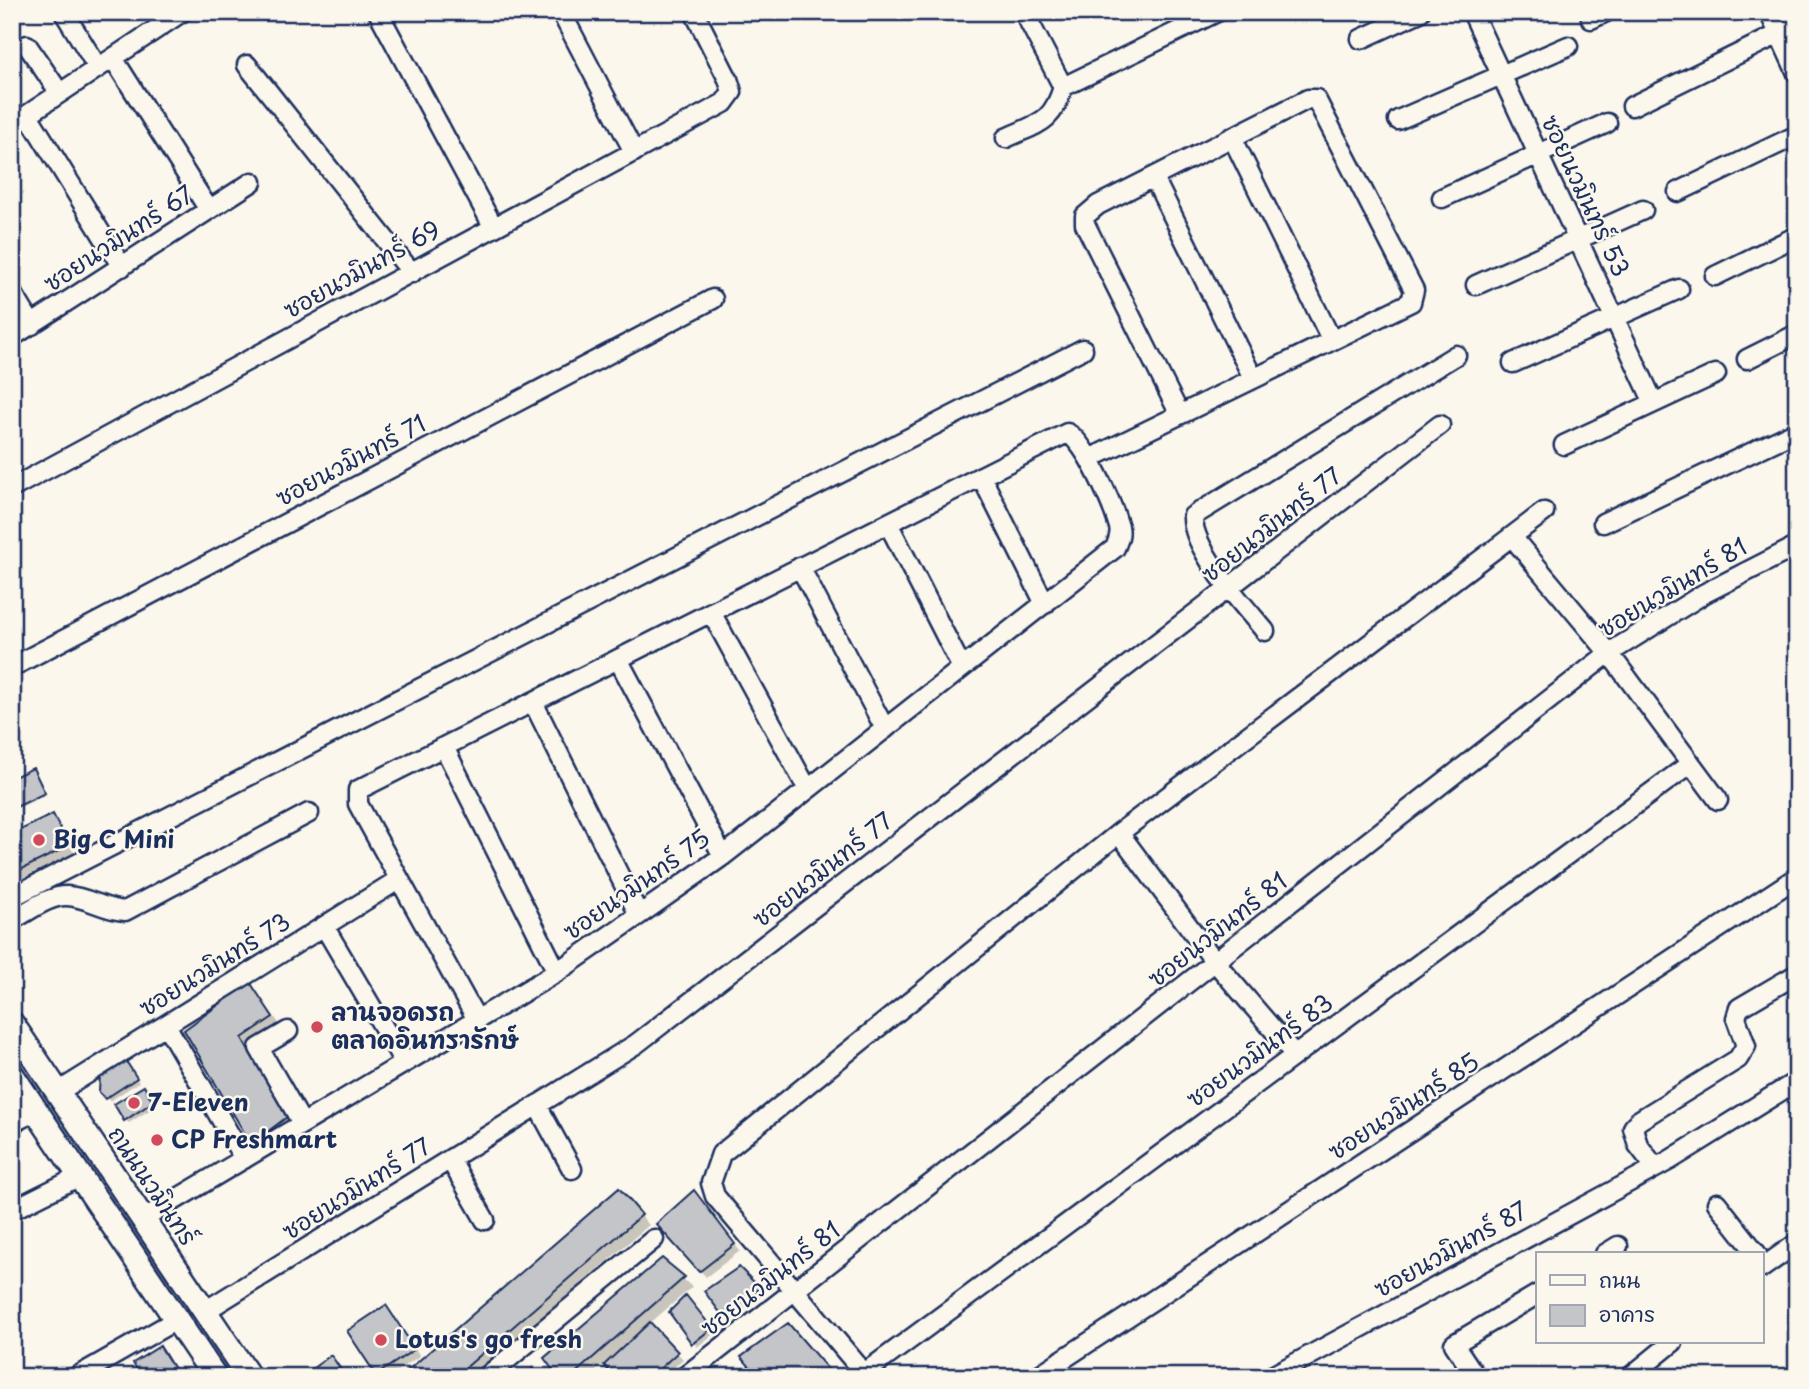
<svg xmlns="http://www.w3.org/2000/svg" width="1809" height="1389" viewBox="0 0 1809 1389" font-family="'Playpen Sans','Playpen Sans Thai',sans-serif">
  <rect width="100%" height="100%" fill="#fbf7ec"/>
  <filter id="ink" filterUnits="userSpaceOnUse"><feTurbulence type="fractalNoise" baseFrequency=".0143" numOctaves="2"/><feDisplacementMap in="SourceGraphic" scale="14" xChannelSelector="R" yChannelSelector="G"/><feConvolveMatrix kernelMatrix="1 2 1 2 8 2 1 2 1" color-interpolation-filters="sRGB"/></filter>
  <g filter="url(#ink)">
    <path fill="#0003" d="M 34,771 L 46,795 L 12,811 L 12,780 Z
      M 53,816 L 74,853 L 12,883 L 12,836 Z
      M 250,984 L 281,1026 L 250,1047 L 295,1126 L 261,1151 L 252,1143 L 187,1030 Z
      M 128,1064 L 139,1082 L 110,1101 L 106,1098 Z
      M 147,1092 L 156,1106 L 129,1123 L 125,1119 Z
      M 700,1198 L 740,1251 L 706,1277 L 659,1224 Z
      M 627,1199 L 649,1225 L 473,1377 L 403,1377 Z
      M 662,1260 L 692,1287 L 649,1324 L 683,1359 L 664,1377 L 616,1377 L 605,1363 L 589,1377 L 561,1377 Z
      M 739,1269 L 764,1295 L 729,1320 L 723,1314 Z
      M 689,1301 L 715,1333 L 697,1347 L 671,1312 Z
      M 386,1307 L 420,1356 L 388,1377 L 381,1377 L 377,1374 Z
      M 796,1333 L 834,1377 L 762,1377 Z"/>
    <path fill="#c3c5c9" stroke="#1b2f5e" stroke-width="2" d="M 33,768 L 45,793 L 12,809 L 12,778 Z
      M 53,814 L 69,846 L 12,874 L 12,834 Z
      M 250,982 L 273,1017 L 242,1038 L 287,1117 L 251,1144 L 184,1030 Z
      M 124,1058 L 137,1078 L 105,1099 L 99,1092 L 100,1074 Z
      M 144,1086 L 153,1102 L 124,1121 L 114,1104 Z
      M 619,1188 L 642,1215 L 455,1377 L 400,1377 Z
      M 694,1190 L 735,1244 L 699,1272 L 656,1224 Z
      M 662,1258 L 685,1277 L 571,1377 L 558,1377 L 544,1358 Z
      M 739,1267 L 760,1288 L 722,1315 L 704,1291 Z
      M 686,1295 L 712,1328 L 692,1344 L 669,1312 Z
      M 386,1305 L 415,1349 L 376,1375 L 347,1331 Z
      M 650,1322 L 678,1352 L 651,1377 L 614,1377 L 604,1365 Z
      M 788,1323 L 833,1375 L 759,1377 L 741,1357 Z
      M 160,1346 L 179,1377 L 142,1377 L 133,1363 Z
      M 331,1355 L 346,1377 L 301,1377 Z
      M 533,1368 L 540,1377 L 521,1377 Z"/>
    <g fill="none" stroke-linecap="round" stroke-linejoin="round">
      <defs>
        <path id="minor" d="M 378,12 L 493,226
          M 561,12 L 634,152
          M 1024,12 L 1063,87
          M 1472,12 L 1653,401
          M 1769,12 L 1797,73
          M 65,14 L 98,68
          M 1591,19 L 1606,12
          M 1361,39 L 1420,12
          M 27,45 L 59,92
          M 113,58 L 209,210
          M 247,65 L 412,273
          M 1632,106 L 1797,25
          M 28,115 L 122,267
          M 1398,120 L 1568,46
          M 12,125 L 182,12
          M 1006,138 C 1038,123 1052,124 1063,87 L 1217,12
          M 1233,139 L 1331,339
          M 1154,178 L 1253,378
          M 1678,192 L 1797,135
          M 1442,198 L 1607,123
          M 1715,276 L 1797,236
          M 1476,285 L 1643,210
          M 12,292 L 32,325
          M 12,337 L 252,182
          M 1747,359 L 1797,334
          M 1513,363 L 1679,289
          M 1564,445 L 1716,374
          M 1089,459 L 1411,302 L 1414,290 L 1316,99 L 1308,99 L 1098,205 L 1085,216 L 1085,224 L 1179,413
          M 981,476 L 1045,604
          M 12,488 L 724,103 L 732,92 L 728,79 L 694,12
          M 888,523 L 962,668
          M 1603,523 L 1797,431
          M 1513,538 L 1609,653 L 1718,800
          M 800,567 L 885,729
          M 711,612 L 807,788
          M 1265,631 C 1245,607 1191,549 1193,516 L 1456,355
          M 618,659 L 723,856
          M 12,667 L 713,299
          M 533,702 L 639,915
          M 444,747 L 557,972
          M 1119,833 L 1216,963 L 1295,1055
          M 12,897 L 1083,349
          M 12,920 C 28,912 49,895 67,896 C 88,897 104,910 125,911 L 309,813
          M 324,926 L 404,1062
          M 166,1025 L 244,1159
          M 288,1031 L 259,1048 L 302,1123
          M 58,1092 L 398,880
          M 537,1105 L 572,1169
          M 12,1123 L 36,1111
          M 451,1161 L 485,1220
          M 1655,1167 L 1638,1145 L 1633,1128 L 1638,1121 L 1738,1059 L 1746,1046 L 1736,1018 L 1739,1008 L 1797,974
          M 1717,1203 L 1757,1254
          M 12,1210 L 82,1175
          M 143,1219 L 557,972 L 639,915 L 723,856 L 1115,548 C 1118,541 1121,534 1119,527 C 1113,506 1085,440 1067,433 L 358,790 L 358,804 L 477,1020
          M 1605,1254 L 1618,1246
          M 1762,1268 L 1797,1243
          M 205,1311 L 636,1044 L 1440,425
          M 864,1373 L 715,1196 L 711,1183 L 721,1154 L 1119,833 L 1544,512
          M 76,1377 L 176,1320
          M 486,1377 L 654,1239
          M 684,1377 L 1609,653 L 1705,593 L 1797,546
          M 859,1377 L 1690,764
          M 1036,1377 L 1797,877
          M 1270,1377 L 1670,1160 L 1797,1081
          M 1476,1377 L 1454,1344 L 1538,1294
          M 1630,1377 L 1673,1342"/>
        <path id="major" d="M 12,1024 L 249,1377
          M 12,1075 L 215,1377"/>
      </defs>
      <use href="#minor" stroke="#1b2f5e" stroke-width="23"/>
      <use href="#major" stroke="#1b2f5e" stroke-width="28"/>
      <use href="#minor" stroke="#fbf7ec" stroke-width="18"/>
      <use href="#major" stroke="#fbf7ec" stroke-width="23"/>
    </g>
  </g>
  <g fill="#d1495b" stroke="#fbf7ec" stroke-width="2.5">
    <circle cx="39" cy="840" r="7"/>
    <circle cx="317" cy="1027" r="7"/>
    <circle cx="134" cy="1103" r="7"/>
    <circle cx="157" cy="1140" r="7"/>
    <circle cx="381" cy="1340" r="7"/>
  </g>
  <g text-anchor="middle" stroke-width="5" stroke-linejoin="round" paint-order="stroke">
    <g font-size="24" fill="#1b2f5e" stroke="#fbf7ec">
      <text transform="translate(1585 196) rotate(65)" y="8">ซอยนวมินทร์ 53</text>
      <text transform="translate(119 239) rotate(-33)" y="8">ซอยนวมินทร์ 67</text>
      <text transform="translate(362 270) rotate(-29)" y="8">ซอยนวมินทร์ 69</text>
      <text transform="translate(351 461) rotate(-28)" y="8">ซอยนวมินทร์ 71</text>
      <text transform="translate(1272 525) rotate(-38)" y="8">ซอยนวมินทร์ 77</text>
      <text transform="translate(1673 588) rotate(-31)" y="8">ซอยนวมินทร์ 81</text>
      <text transform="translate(823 870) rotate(-38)" y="8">ซอยนวมินทร์ 77</text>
      <text transform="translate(637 885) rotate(-35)" y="8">ซอยนวมินทร์ 75</text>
      <text transform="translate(1218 930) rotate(-38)" y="8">ซอยนวมินทร์ 81</text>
      <text transform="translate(215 965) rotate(-32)" y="8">ซอยนวมินทร์ 73</text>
      <text transform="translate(1260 1051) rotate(-36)" y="8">ซอยนวมินทร์ 83</text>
      <text transform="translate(1404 1107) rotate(-33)" y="8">ซอยนวมินทร์ 85</text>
      <text transform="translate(152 1186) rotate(56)" y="8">ถนนนวมินทร์</text>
      <text transform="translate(357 1189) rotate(-32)" y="8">ซอยนวมินทร์ 77</text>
      <text transform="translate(1451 1250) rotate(-29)" y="8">ซอยนวมินทร์ 87</text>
      <text transform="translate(771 1279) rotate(-38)" y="8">ซอยนวมินทร์ 81</text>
    </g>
    <g font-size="24" font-weight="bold" fill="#1b2f5e" stroke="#fbf7ec" text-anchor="start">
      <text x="53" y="848">Big C Mini</text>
      <text x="331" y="1021">ลานจอดรถ<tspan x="331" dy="28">ตลาดอินทรารักษ์</tspan></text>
      <text x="148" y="1111">7-Eleven</text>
      <text x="171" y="1148">CP Freshmart</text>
      <text x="395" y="1348">Lotus's go fresh</text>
    </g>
  </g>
  <rect width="1809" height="1389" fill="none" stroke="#fbf7ec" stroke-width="42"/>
  <rect x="21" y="21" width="1767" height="1347" fill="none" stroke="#1b2f5e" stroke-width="2.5" filter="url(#ink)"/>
  <rect x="1536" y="1252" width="228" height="91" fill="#fbf7ec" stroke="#a1a7b3" stroke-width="2"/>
  <rect x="1550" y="1275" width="35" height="10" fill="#fbf7ec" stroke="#a1a7b3" stroke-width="2"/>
  <text x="1599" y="1288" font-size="21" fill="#1b2f5e">ถนน</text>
  <rect x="1550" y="1305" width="35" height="21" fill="#c3c5c9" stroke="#a1a7b3" stroke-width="2"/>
  <text x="1599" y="1322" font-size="21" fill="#1b2f5e">อาคาร</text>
</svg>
